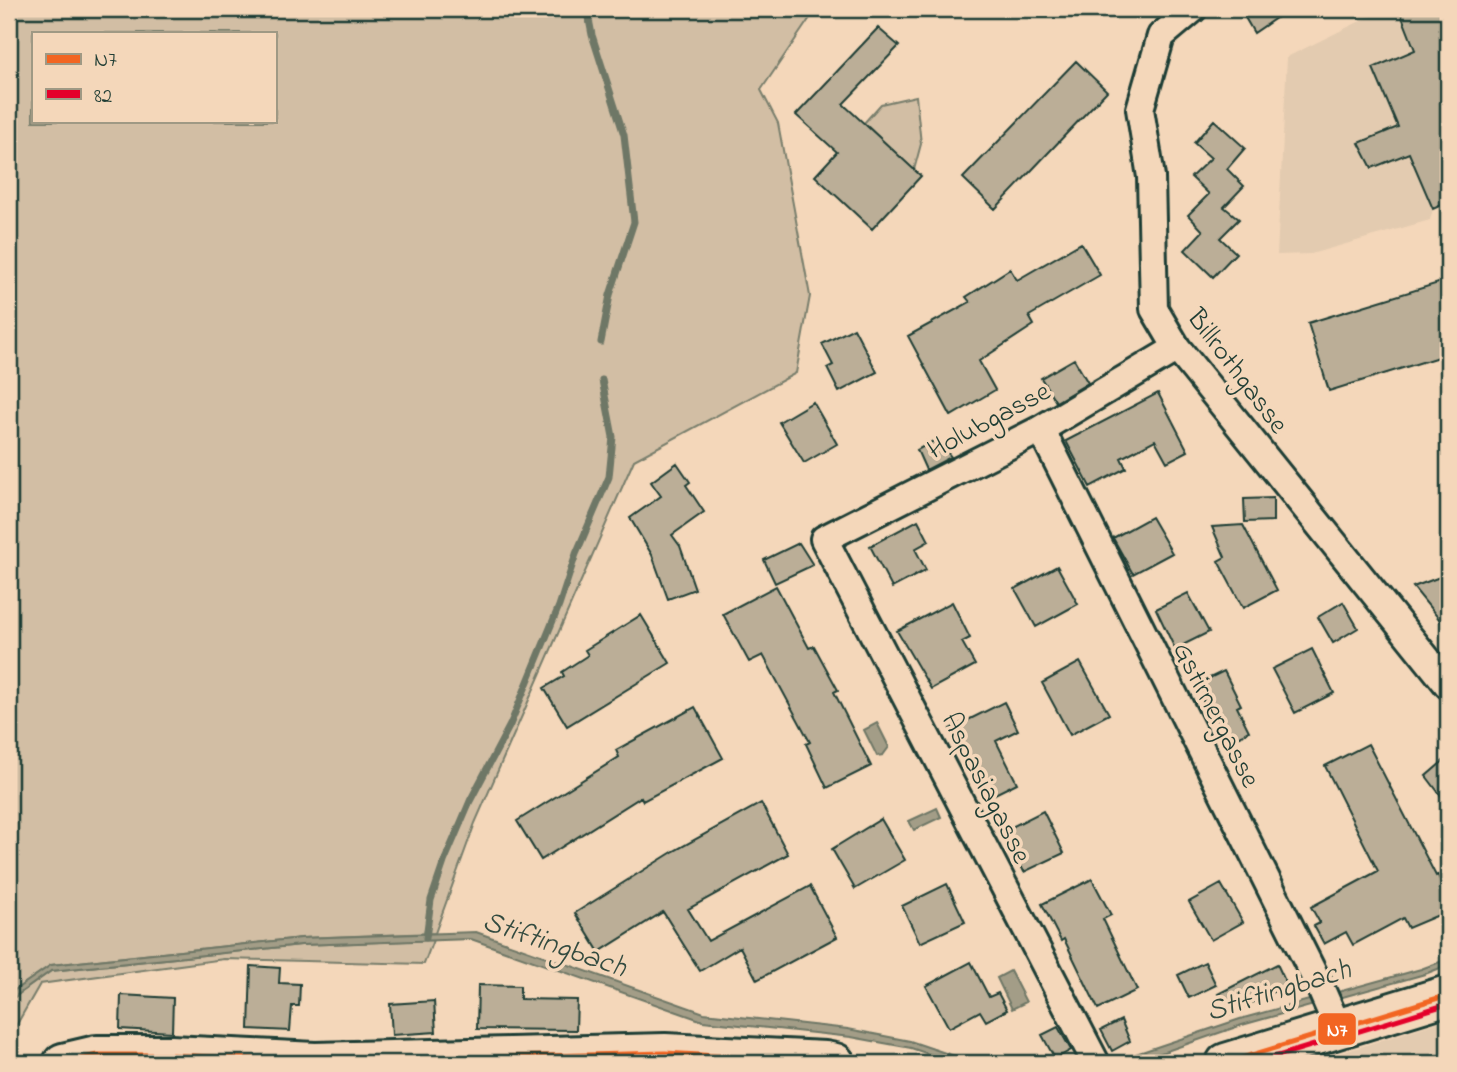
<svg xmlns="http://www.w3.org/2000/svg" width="1457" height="1072" viewBox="0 0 1457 1072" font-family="'Indie Flower',sans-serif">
  <rect width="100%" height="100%" fill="#f4d7ba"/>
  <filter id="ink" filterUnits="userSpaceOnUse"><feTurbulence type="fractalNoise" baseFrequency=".0143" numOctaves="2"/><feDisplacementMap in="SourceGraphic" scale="14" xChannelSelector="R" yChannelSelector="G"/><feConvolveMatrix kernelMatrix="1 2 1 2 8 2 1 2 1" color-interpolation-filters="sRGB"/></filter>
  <g filter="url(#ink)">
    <path fill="#e3cbb0" d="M 1385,9 L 1448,9 L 1448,202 L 1433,209 L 1430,220 L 1311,254 L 1277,255 L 1287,57 Z
      M 1448,1019 L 1448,1063 L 1309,1063 Z"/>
    <path fill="#d2bea4" stroke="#787e6c" stroke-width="2" fill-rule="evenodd" d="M 9,9 L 816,9 L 761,90 L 778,123 L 810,296 L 796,373 L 634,460 L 475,823 L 435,933 L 301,938 L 51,965 L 9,994 ZM 33,33 L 275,33 L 275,121 L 33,121 Z
      M 916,96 L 921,144 L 914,170 L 864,123 L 881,104 Z
      M 433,940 L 424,964 L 224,959 L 40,984 L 9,1038 L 9,1001 L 51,971 L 301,945 Z"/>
    <path fill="#a39d87" stroke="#6e7766" stroke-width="2" d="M 877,723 L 889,747 L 883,755 L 877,756 L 864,730 Z
      M 937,808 L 941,817 L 914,830 L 909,821 Z
      M 476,932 L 704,1013 L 848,1029 L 910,1041 L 975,1063 L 955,1063 L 911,1048 L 851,1037 L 703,1021 L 471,939 L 301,945 L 51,971 L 9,1001 L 9,994 L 51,965 L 301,938 Z
      M 1448,959 L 1448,965 L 1425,974 L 1242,1025 L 1132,1063 L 1109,1063 L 1240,1019 L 1421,969 Z
      M 1010,971 L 1026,1002 L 1012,1009 L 997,978 Z"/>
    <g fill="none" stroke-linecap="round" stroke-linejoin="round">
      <path stroke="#6e7766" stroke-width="7" d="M 587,9 L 592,35 L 624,135 L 634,222 L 610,295 L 601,342
        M 426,938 L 431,900 L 444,862 L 470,801 L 510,725 L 559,606 L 576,554 L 609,477 L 613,437 L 602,380"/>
    </g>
    <path fill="#bbae97" stroke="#1f3d34" stroke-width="2" d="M 1240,9 L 1289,9 L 1254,33 Z
      M 1399,9 L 1448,9 L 1448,202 L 1433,209 L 1409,153 L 1372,168 L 1359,143 L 1398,127 L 1373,68 L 1415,50 Z
      M 878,28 L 899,46 L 843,104 L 921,176 L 872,229 L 815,176 L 837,152 L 796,115 Z
      M 1076,61 L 1107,91 L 995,209 L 963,178 Z
      M 1214,120 L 1245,148 L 1227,169 L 1244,186 L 1224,207 L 1239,219 L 1220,238 L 1236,253 L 1213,277 L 1185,250 L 1203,231 L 1188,215 L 1209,194 L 1191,177 L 1211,158 L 1194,143 Z
      M 1081,243 L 1100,275 L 1029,316 L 1034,325 L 979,361 L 995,390 L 951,416 L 908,336 L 970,302 L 966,297 L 1010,269 L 1017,280 Z
      M 1448,280 L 1448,354 L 1329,391 L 1308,323 Z
      M 854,328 L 877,372 L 839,392 L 827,368 L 833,365 L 822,344 Z
      M 1074,359 L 1088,383 L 1056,402 L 1041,378 Z
      M 1158,393 L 1188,451 L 1167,462 L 1155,440 L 1121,458 L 1126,468 L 1090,487 L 1066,441 Z
      M 813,402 L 837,444 L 804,463 L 779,422 Z
      M 937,439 L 951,457 L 926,470 L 917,450 Z
      M 677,463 L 690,482 L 686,485 L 704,512 L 672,535 L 680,546 L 695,589 L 668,599 L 652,555 L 630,518 L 661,496 L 651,482 Z
      M 1273,498 L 1273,521 L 1245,522 L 1244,499 Z
      M 1151,517 L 1172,553 L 1133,574 L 1113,538 Z
      M 918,520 L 929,541 L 915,549 L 926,570 L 892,588 L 870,546 Z
      M 1243,525 L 1277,590 L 1243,608 L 1218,561 L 1225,557 L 1212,527 Z
      M 799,543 L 813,565 L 775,583 L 764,560 Z
      M 1057,566 L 1078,604 L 1036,627 L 1015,589 Z
      M 1448,574 L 1448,630 L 1413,587 Z
      M 776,586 L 809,648 L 814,646 L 838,690 L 834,692 L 871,766 L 827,788 L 806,744 L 810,742 L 763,655 L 749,662 L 723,614 Z
      M 1188,593 L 1209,632 L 1175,649 L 1156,609 Z
      M 952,602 L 970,638 L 962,642 L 975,665 L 931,689 L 897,631 Z
      M 1343,602 L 1358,628 L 1333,643 L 1318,617 Z
      M 641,615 L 670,663 L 567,726 L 544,688 L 564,676 L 562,672 L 588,655 L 585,650 Z
      M 1312,649 L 1334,693 L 1295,713 L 1272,669 Z
      M 1080,662 L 1109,714 L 1070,735 L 1042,683 Z
      M 1224,671 L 1241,705 L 1237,707 L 1249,731 L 1228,742 L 1216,717 L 1212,719 L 1195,685 Z
      M 1004,702 L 1018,730 L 996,741 L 1017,783 L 985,799 L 950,729 Z
      M 695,707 L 723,758 L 643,801 L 641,797 L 541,860 L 517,821 L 619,757 L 616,750 Z
      M 1368,744 L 1436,876 L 1438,875 L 1448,900 L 1448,911 L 1408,928 L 1403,918 L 1353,945 L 1346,932 L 1324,944 L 1314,926 L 1320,923 L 1311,907 L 1378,871 L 1325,766 Z
      M 1448,757 L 1448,805 L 1426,776 Z
      M 761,803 L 788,854 L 688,909 L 708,941 L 810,886 L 837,937 L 757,980 L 740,947 L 700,971 L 663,912 L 599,952 L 575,913 L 674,851 Z
      M 1043,811 L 1064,853 L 1024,872 L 1004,831 Z
      M 881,819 L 905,860 L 855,889 L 832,849 Z
      M 1092,879 L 1111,915 L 1103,919 L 1137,990 L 1098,1009 L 1064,939 L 1061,941 L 1042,904 Z
      M 947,884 L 965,922 L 920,943 L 902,906 Z
      M 1221,884 L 1243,922 L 1211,940 L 1189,902 Z
      M 971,962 L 989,997 L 998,993 L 1007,1010 L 986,1021 L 980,1011 L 949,1028 L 926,986 Z
      M 1205,962 L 1216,985 L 1189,998 L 1178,975 Z
      M 1277,964 L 1287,985 L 1229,1014 L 1218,994 Z
      M 251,966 L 280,968 L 279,983 L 300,984 L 299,1006 L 292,1006 L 290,1031 L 249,1029 Z
      M 478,985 L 520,986 L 520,999 L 577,1000 L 576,1030 L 477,1029 Z
      M 121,995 L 173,998 L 172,1032 L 120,1029 Z
      M 434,1001 L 436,1032 L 392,1035 L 390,1004 Z
      M 1121,1020 L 1130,1041 L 1112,1051 L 1101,1030 Z
      M 1058,1027 L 1071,1050 L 1055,1059 L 1042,1035 Z"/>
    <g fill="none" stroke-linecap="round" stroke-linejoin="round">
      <defs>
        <path id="street" d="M 1193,9 L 1161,36 L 1140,109 L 1151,177 L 1154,309 L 1177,348 L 1448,685
          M 1041,429 L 1321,989 L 1338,1028
          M 1096,1063 L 824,539 L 1041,429 L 1177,348"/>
        <path id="secondary" d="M 63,1063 L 97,1055 L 171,1055 L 315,1062 L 665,1053 L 825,1061 L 835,1063
          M 1226,1063 L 1448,995"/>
      </defs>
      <use href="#street" stroke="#1f3d34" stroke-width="32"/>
      <use href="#secondary" stroke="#1f3d34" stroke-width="44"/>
      <use href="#street" stroke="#f4d7ba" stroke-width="26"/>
      <use href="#secondary" stroke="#f4d7ba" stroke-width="38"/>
      <defs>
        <path id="bus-1" d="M 63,1063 L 97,1055 L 171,1055 L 315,1062 L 665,1053 L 835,1063
          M 1226,1063 L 1448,995"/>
        <path id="bus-2" d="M 607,1063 L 695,1063
          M 1255,1063 L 1448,1004"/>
      </defs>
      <use href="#bus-1" stroke="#f4d7ba" stroke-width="10"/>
      <use href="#bus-2" stroke="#f4d7ba" stroke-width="10"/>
      <use href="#bus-1" stroke="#f26522" stroke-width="5"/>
      <use href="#bus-2" stroke="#e4002b" stroke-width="5"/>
    </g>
  </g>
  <g text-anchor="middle" stroke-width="7" stroke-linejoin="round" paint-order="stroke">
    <g font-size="28" fill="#1f3d34" stroke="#f4d7ba">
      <text transform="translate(1239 370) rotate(53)" y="10">Billrothgasse</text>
      <text transform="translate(988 419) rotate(-28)" y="10">Holubgasse</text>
      <text transform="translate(1218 714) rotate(63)" y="10">Gstirnergasse</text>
      <text transform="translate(988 787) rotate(63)" y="10">Aspasiagasse</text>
    </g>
    <g font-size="30" font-style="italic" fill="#334b40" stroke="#f4d7ba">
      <text transform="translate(555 943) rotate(19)" y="10">Stiftingbach</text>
      <text transform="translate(1278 989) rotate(-17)" y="10">Stiftingbach</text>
    </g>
  </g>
  <rect stroke="#f4d7ba" stroke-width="2.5" x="1317" y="1012" width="40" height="34" rx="7" fill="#f26522"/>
  <g font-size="19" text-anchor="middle" font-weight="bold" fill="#fff">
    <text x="1337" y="1036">N7</text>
  </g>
  <rect width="1457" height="1072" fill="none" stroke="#f4d7ba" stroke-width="35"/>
  <rect x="18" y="18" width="1422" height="1037" fill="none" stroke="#1f3d34" stroke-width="2.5" filter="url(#ink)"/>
  <rect x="32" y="32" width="245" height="91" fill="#f4d7ba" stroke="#9f9984" stroke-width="2"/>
  <rect x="46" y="54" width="35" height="10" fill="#f26522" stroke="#9f9984" stroke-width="2"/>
  <text x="94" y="66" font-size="21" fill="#1f3d34">N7</text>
  <rect x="46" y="89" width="35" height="10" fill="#e4002b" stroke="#9f9984" stroke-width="2"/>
  <text x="94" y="102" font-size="21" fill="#1f3d34">82</text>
</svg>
